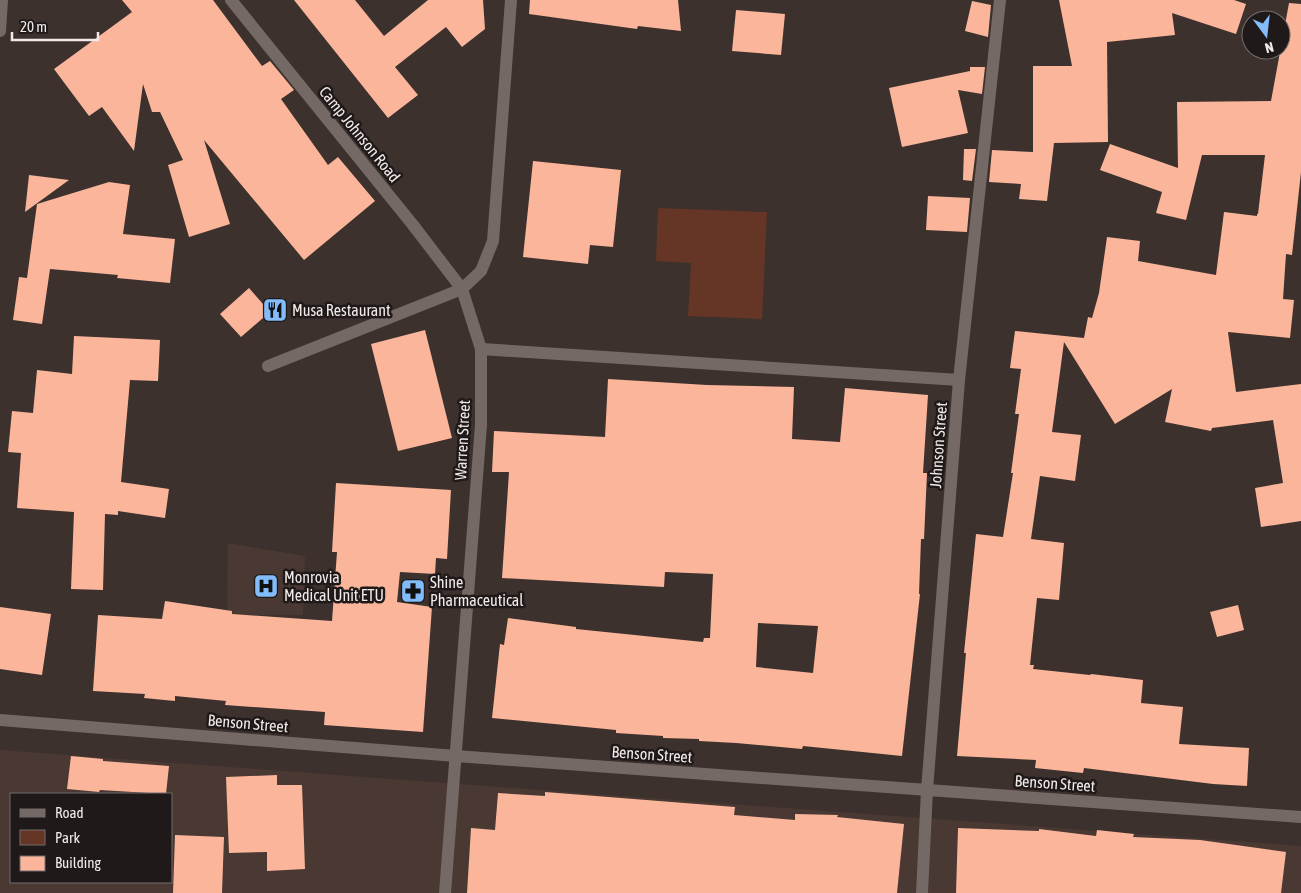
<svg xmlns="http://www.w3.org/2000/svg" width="1301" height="893" viewBox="0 0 1301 893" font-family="'Asap Condensed',sans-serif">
  <rect width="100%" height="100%" fill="#3c312d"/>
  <path fill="#4a3832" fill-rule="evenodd" d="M 228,543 L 305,556 L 303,615 L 227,615 Z
    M 0,750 L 1301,846 L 1301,893 L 0,893 ZM 11,794 L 171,794 L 171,882 L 11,882 Z"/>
  <path fill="#653625" d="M 658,208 L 767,212 L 762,319 L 688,316 L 691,263 L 656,261 Z"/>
  <path fill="#fbb59b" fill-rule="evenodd" d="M 122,0 L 213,0 L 262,66 L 270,61 L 294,90 L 281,99 L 328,165 L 338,157 L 375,201 L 304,260 L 204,140 L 230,224 L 189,237 L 168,165 L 183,160 L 160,112 L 152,112 L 143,84 L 134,151 L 102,107 L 89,116 L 54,69 L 132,12 Z
    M 294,0 L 355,0 L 384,36 L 428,0 L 483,0 L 485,29 L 462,47 L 446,27 L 395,67 L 418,95 L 388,118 Z
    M 530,0 L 678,0 L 681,31 L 638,26 L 637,29 L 529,14 Z
    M 1059,0 L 1234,0 L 1246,4 L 1236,34 L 1172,13 L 1175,35 L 1107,42 L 1108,142 L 1054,143 L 1047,201 L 1019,199 L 1021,184 L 989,182 L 992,150 L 1033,152 L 1033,66 L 1072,66 Z
    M 972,1 L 991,5 L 988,37 L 965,31 Z
    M 1289,3 L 1301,4 L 1301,172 L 1292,255 L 1286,254 L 1283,299 L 1294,300 L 1290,338 L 1228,332 L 1236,392 L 1301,384 L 1301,521 L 1261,527 L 1255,488 L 1283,483 L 1273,420 L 1212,428 L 1211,431 L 1165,422 L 1172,389 L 1115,424 L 1064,342 L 1052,432 L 1081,435 L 1075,481 L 1040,476 L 1031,539 L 1064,543 L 1059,600 L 1037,598 L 1030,665 L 1034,665 L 1033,669 L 1090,675 L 1091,674 L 1143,680 L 1141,703 L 1183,707 L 1179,744 L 1249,748 L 1247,786 L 1213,784 L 1084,768 L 1083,773 L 1035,768 L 1036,760 L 957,756 L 966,653 L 964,653 L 976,534 L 1003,537 L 1013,473 L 1011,473 L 1019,414 L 1015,414 L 1021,369 L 1010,368 L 1015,331 L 1084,338 L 1088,317 L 1092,318 L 1099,293 L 1107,237 L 1140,241 L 1138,261 L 1216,275 L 1224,212 L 1257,216 L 1257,214 L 1258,214 L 1265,155 L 1202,155 L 1186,220 L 1156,213 L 1162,192 L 1100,170 L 1110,144 L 1178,168 L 1177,102 L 1271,101 Z
    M 736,10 L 785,14 L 781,55 L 732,51 Z
    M 970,67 L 985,67 L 982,94 L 958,90 L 968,133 L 902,147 L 889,88 L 970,71 Z
    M 964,149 L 976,149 L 972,181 L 963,180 Z
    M 533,161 L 621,170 L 613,247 L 590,245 L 588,264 L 523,257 Z
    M 29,175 L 69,180 L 25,212 Z
    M 109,182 L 130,185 L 123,234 L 175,239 L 170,283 L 117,278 L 118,275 L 50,269 L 42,324 L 13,320 L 19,277 L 27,278 L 37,204 Z
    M 928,196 L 970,198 L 967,232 L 926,230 Z
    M 249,288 L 270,312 L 241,337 L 220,314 Z
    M 425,330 L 452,438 L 398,451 L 371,344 Z
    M 74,336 L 160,340 L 158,381 L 130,380 L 121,482 L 169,489 L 165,518 L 118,511 L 118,515 L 105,514 L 103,590 L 71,589 L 74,512 L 17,508 L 21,453 L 8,452 L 12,411 L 33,413 L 37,370 L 72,374 Z
    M 608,379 L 707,385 L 794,387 L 792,439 L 840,442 L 845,388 L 928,395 L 923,473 L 927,473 L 924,539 L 921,539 L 919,594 L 920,594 L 902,756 L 803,746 L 802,749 L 736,743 L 699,741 L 699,739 L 663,738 L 663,736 L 616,733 L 616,730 L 492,718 L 500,644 L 504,645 L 508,618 L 576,627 L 576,629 L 703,642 L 704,638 L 710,638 L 713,574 L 665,572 L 664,587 L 502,578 L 509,472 L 492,472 L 494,431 L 605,437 ZM 758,623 L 818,626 L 813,673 L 756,667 Z
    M 336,483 L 451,490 L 447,559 L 436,558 L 435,574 L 400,572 L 397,602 L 432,607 L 423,732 L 324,725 L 325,712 L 225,705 L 226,701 L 175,696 L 175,701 L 144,698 L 145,694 L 93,691 L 98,615 L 162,619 L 165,601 L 232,611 L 232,614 L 332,621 L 337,552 L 332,552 Z
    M 1238,605 L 1244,630 L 1217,637 L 1210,612 Z
    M 0,607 L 51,614 L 42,675 L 0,669 Z
    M 71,756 L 103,759 L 103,761 L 169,766 L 166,794 L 100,790 L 99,792 L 67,789 Z
    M 277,775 L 277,785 L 302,785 L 305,869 L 267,871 L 267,852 L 229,853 L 226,777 Z
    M 545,792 L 735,807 L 734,815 L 795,820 L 795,814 L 838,815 L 837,817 L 904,824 L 897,893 L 467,893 L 471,828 L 495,830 L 498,793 L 545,796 Z
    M 958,828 L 1039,831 L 1039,829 L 1096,836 L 1097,830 L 1134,834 L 1133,837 L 1200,840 L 1286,852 L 1281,893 L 956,893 Z
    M 175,835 L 224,837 L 222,893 L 173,893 Z"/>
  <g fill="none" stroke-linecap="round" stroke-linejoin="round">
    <path stroke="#756965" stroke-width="12" d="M 268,366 L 462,289"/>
    <path stroke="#756965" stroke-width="12" d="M 0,31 L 2,0
      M 462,289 L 481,271 L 493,241 L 511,0
      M 481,349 L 959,380"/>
    <path stroke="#756965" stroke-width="12" d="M 231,0 L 413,225 L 462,289 L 481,349 L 481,425 L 445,893
      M 0,720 L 456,756 L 1301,817
      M 922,893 L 927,790 L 959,380 L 1000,0"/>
  </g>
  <defs>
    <symbol id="restaurant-square" viewBox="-11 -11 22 22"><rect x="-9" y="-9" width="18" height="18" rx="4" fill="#82bcfa" stroke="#1f1a19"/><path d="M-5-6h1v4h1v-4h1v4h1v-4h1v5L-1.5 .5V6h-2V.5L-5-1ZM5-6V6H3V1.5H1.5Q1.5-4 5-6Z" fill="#111"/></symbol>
    <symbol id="hospital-square" viewBox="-11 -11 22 22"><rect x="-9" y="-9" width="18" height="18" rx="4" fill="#82bcfa" stroke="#1f1a19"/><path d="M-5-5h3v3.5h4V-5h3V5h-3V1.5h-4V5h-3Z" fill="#111"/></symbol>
    <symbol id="pharmacy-square" viewBox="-11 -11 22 22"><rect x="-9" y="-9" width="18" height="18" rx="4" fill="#82bcfa" stroke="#1f1a19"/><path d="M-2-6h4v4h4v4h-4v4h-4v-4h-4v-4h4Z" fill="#111"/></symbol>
  </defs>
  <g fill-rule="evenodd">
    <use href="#restaurant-square" x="261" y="296" width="28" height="28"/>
    <use href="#hospital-square" x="252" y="572" width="28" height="28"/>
    <use href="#pharmacy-square" x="399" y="577" width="28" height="28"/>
  </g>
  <g text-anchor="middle" stroke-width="5" stroke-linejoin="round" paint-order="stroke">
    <g font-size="16" fill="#f1eae8" stroke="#1f1a19">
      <text transform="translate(360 134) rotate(51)" y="6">Camp Johnson Road</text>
      <text transform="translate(462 440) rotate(-87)" y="6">Warren Street</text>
      <text transform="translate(938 445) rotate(-86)" y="6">Johnson Street</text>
      <text transform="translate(248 723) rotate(5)" y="6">Benson Street</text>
      <text transform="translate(652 754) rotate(4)" y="6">Benson Street</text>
      <text transform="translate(1055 783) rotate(4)" y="6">Benson Street</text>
    </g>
    <g font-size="16" fill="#f1eae8" stroke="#1f1a19" text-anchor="start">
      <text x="292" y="316">Musa Restaurant</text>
      <text x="284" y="583">Monrovia<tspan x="284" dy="18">Medical Unit ETU</tspan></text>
      <text x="430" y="588">Shine<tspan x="430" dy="18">Pharmaceutical</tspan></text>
    </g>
  </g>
  <rect x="10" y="793" width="162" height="90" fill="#1f1a19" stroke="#736d6c"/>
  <rect x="20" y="809" width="25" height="8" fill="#756965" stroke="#736d6c"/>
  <text x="55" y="818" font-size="15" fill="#f1eae8">Road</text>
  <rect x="20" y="830" width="25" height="15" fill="#653625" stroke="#736d6c"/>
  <text x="55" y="843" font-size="15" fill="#f1eae8">Park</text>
  <rect x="20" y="856" width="25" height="15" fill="#fbb59b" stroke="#736d6c"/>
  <text x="55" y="868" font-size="15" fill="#f1eae8">Building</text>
  <g transform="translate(1266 35) rotate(165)"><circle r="24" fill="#1f1a19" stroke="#736d6c"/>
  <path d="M0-4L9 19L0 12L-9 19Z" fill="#82bcfa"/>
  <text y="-8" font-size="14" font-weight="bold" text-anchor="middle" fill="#f1eae8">N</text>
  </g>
  <path d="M12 32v8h86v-8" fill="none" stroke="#f1eae8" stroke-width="2.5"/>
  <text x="20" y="32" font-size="15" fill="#f1eae8" stroke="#1f1a19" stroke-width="4" paint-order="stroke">20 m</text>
</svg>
